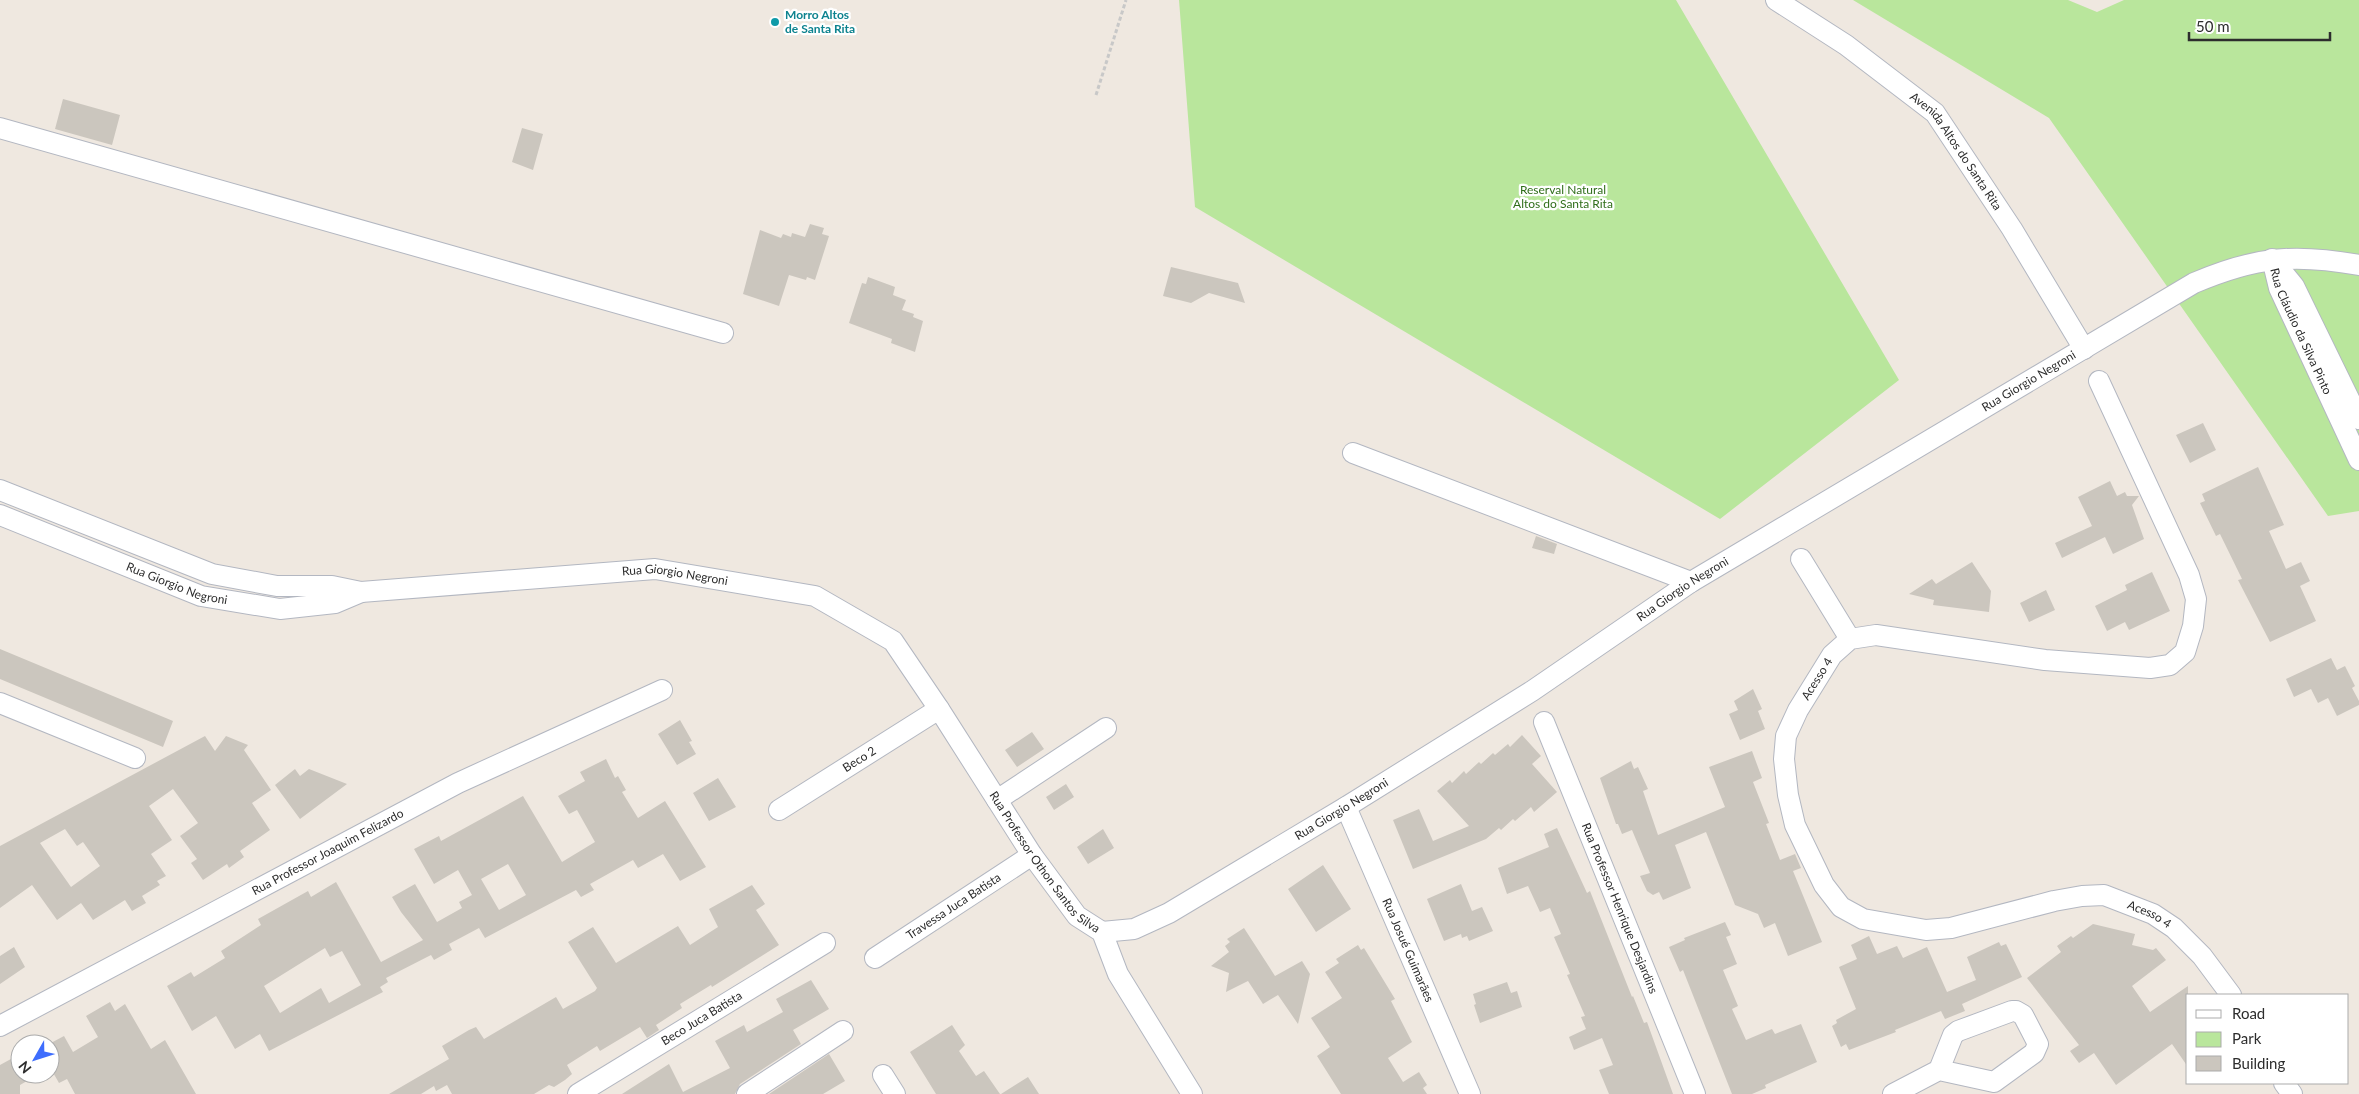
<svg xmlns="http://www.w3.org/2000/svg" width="2359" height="1094" viewBox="0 0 2359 1094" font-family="Lato,sans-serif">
  <rect width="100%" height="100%" fill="#efe8e0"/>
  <path fill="#b9e69c" d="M 1179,0 L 1676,0 L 1899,380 L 1720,519 L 1195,207 Z
    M 1853,0 L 2068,0 L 2097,12 L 2124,0 L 2359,0 L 2359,511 L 2328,516 L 2049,118 Z"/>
  <path fill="#cbc6be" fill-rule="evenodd" d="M 63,99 L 120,115 L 112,145 L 55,129 Z
    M 522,128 L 543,134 L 533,170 L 512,162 Z
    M 810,224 L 824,228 L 822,234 L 829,236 L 815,280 L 807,277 L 806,280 L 789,275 L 779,306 L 743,294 L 760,230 L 781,238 L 783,234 L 791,237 L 792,233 L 805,237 Z
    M 1171,267 L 1238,283 L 1245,303 L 1209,293 L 1191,303 L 1163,296 Z
    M 868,277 L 895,287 L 893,295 L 906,300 L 902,310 L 914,314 L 913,317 L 923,321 L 915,352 L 891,343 L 892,339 L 849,323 L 862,283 L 866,284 Z
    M 2203,423 L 2216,450 L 2190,463 L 2176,435 Z
    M 2258,467 L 2284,525 L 2269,531 L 2286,569 L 2301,562 L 2310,581 L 2300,586 L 2316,621 L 2270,642 L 2238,580 L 2242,579 L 2220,534 L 2216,536 L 2200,503 L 2205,501 L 2202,494 Z
    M 2110,481 L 2117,496 L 2125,492 L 2127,496 L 2139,496 L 2132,505 L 2144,539 L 2113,554 L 2105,537 L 2062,558 L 2055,543 L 2092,526 L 2078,497 Z
    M 1536,536 L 1557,544 L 1554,554 L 1532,548 Z
    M 1972,562 L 1991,591 L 1989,612 L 1933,605 L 1934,600 L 1909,594 L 1932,579 L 1936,584 Z
    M 2152,572 L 2170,611 L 2129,630 L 2125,622 L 2107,631 L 2095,606 L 2127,590 L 2125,585 Z
    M 2046,590 L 2055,610 L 2029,622 L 2020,603 Z
    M 0,649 L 173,721 L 163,747 L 0,679 Z
    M 2331,658 L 2337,670 L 2345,666 L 2355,686 L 2352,688 L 2359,701 L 2359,705 L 2337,716 L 2328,698 L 2318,703 L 2311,689 L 2294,697 L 2286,679 Z
    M 1753,689 L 1762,709 L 1758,711 L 1765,729 L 1740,740 L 1729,714 L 1738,710 L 1734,701 Z
    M 680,720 L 692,741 L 689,742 L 696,754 L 677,765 L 658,734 Z
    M 1032,732 L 1044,749 L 1017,767 L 1005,750 Z
    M 1522,735 L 1541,756 L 1532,764 L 1557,792 L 1534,812 L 1531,807 L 1515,821 L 1513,819 L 1501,830 L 1499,828 L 1486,839 L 1413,869 L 1393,820 L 1419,809 L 1433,841 L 1469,826 L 1437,791 L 1450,780 L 1452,783 L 1464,771 L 1466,774 L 1479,762 L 1481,764 L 1493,753 L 1495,755 L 1508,744 L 1510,747 Z
    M 205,736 L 215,751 L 226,736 L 248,745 L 244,750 L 271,790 L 252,803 L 270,830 L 240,851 L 244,857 L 229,868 L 227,864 L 203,880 L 191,863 L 197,859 L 180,836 L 198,823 L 173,789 L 149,806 L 172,840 L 151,854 L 166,876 L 157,881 L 160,885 L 142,896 L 146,903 L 132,911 L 125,900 L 93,920 L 81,903 L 57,920 L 32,885 L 0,908 L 0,846 ZM 65,829 L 77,846 L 83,842 L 100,866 L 71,887 L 40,843 Z
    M 1752,751 L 1762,778 L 1753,782 L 1769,823 L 1766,824 L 1780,860 L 1795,854 L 1801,868 L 1793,871 L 1822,942 L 1788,956 L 1775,923 L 1764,928 L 1758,914 L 1735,905 L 1706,832 L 1675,845 L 1691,888 L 1663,900 L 1659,892 L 1653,895 L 1647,891 L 1640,876 L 1650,873 L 1632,830 L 1622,834 L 1618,824 L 1616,824 L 1600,778 L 1631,761 L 1634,769 L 1638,767 L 1648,789 L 1643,791 L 1658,835 L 1725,807 L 1709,767 Z
    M 606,759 L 615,778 L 618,776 L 626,790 L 622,792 L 638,818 L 665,801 L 706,867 L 680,881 L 663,854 L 638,868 L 633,860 L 590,884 L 594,890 L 581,897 L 576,890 L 485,938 L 479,928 L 449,944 L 452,950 L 434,960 L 431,955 L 386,978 L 388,982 L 380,987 L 383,992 L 269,1051 L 260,1034 L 235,1049 L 216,1016 L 192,1031 L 167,986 L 191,972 L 194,977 L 225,958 L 221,951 L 261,925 L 258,919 L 308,891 L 311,897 L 336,882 L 381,962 L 423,940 L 401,912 L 392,897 L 415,884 L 437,922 L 462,908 L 459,902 L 472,895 L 458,870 L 434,884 L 414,849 L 439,836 L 441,841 L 523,796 L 562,862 L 595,842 L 577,810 L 569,814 L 558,796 L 585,781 L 580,772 ZM 508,864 L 526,895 L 499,910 L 481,879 ZM 325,948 L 330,957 L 342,951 L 361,985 L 329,1003 L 321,988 L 280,1013 L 264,986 Z
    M 295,769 L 300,776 L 309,769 L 347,784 L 300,819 L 275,785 Z
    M 718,778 L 736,807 L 709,821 L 693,793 Z
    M 1066,784 L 1074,797 L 1054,810 L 1046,797 Z
    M 1557,828 L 1587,893 L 1590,891 L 1632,997 L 1633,996 L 1644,1023 L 1647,1022 L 1673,1094 L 1609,1094 L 1599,1070 L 1613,1065 L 1602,1038 L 1574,1050 L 1569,1037 L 1586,1029 L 1581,1017 L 1585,1016 L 1567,975 L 1570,974 L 1554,937 L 1561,934 L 1550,908 L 1540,912 L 1528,886 L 1507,894 L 1498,868 L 1549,847 L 1544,834 Z
    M 1103,829 L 1114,848 L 1088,864 L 1077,847 Z
    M 1323,865 L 1351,909 L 1316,932 L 1288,889 Z
    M 1461,884 L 1472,911 L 1482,907 L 1493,931 L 1469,941 L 1467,936 L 1462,938 L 1461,934 L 1444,941 L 1427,899 Z
    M 752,885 L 765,904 L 756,910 L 779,945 L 712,987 L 711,985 L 680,1004 L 682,1008 L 656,1025 L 659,1030 L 647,1038 L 640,1027 L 600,1051 L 597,1046 L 567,1065 L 572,1074 L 565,1080 L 554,1087 L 549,1085 L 534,1094 L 452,1094 L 447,1085 L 436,1091 L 434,1086 L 421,1094 L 389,1094 L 449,1059 L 442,1046 L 469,1030 L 476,1027 L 484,1039 L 556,997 L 563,1009 L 595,991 L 597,988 L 568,942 L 593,927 L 616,963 L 678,926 L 690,945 L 718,927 L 709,909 Z
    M 1725,922 L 1731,935 L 1726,937 L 1737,964 L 1723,970 L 1738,1006 L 1732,1009 L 1746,1040 L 1772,1029 L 1775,1034 L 1801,1024 L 1817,1062 L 1765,1085 L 1766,1088 L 1752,1094 L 1732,1094 L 1683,970 L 1680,972 L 1669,947 L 1685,940 L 1684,938 Z
    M 2093,924 L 2135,934 L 2132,945 L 2153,950 L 2156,948 L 2166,960 L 2132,986 L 2150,1012 L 2188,986 L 2188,1067 L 2172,1044 L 2116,1085 L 2094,1053 L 2079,1063 L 2070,1051 L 2079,1045 L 2027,978 L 2061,952 L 2057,946 L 2071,936 L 2073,938 Z
    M 1244,928 L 1275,976 L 1302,961 L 1310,974 L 1298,1024 L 1278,995 L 1263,1004 L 1248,981 L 1226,992 L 1229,973 L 1211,966 L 1229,952 L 1225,946 L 1230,942 L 1227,939 Z
    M 1869,936 L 1877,954 L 1897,946 L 1903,958 L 1927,947 L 1947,992 L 1976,980 L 1967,957 L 1999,942 L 2001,946 L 2006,944 L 2022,977 L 1962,1004 L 1965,1011 L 1945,1019 L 1941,1011 L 1895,1030 L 1896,1032 L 1849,1050 L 1846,1044 L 1841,1047 L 1832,1026 L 1837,1023 L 1836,1020 L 1856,1009 L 1839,967 L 1857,959 L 1851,945 Z
    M 1358,945 L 1361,950 L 1364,948 L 1395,999 L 1391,1001 L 1412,1042 L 1388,1058 L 1403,1082 L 1419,1072 L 1427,1085 L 1423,1088 L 1427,1094 L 1341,1094 L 1317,1056 L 1330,1047 L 1311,1018 L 1342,998 L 1325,972 L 1339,963 L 1336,959 Z
    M 14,947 L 25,967 L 0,984 L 0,956 Z
    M 811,980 L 829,1009 L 793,1030 L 801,1044 L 740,1084 L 735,1094 L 622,1094 L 669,1064 L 683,1092 L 730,1068 L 715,1041 L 744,1025 L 747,1032 L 783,1012 L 776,999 Z
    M 1507,982 L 1511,993 L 1517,991 L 1522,1007 L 1480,1023 L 1474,1005 L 1476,1004 L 1473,994 Z
    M 110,1002 L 115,1011 L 125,1004 L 151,1049 L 165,1040 L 196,1094 L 75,1094 L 67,1079 L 59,1083 L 51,1069 L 58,1065 L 50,1051 L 49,1044 L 64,1036 L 73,1052 L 98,1037 L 86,1016 Z
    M 952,1025 L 965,1045 L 959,1051 L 976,1076 L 984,1071 L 1000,1094 L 936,1094 L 910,1052 Z
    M 20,1054 L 20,1074 L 39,1074 L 20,1085 L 20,1094 L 0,1094 L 0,1065 Z
    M 829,1054 L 845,1081 L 823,1094 L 769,1094 Z
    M 1028,1077 L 1039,1094 L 1001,1094 Z"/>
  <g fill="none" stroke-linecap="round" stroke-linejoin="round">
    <defs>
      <g id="minor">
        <path id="s1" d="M 1776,0 L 1846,45 L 1935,113 L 2012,229 L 2084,349"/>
        <path d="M 0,128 L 723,333"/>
        <path id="s2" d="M 2272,259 L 2279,288 L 2359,460"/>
        <path d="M 2276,264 L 2294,286 L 2359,419"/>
        <path id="s3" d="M 2099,381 L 2189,575 L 2196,599 L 2193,626 L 2185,652 L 2170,665 L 2150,668 L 2045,660 L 1876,635 L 1850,639 L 1832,655 L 1798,710 L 1786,736 L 1784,759 L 1788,795 L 1795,825 L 1824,885 L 1841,907 L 1863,919 L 1926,930 L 1951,928 L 2054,901 L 2082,896 L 2104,895 L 2153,914 L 2174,928 L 2202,956 L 2231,995"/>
        <path d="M 1353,453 L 1691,582"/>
        <path id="s4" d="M 0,490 L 212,574 L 277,586 L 332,586 L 361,592 L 655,569 L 815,596 L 893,641 L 939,709 L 1032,855 L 1077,916 L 1102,932 L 1118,974 L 1192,1094"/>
        <path id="s5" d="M 0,515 L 201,596 L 280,609 L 335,603 L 361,592"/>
        <path d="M 1801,559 L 1850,639"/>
        <path d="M 0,703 L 135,758"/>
        <path id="s6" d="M 1544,722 L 1695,1094"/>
        <path d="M 997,800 L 1106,728"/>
        <path id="s7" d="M 1346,807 L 1470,1094"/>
        <path id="s8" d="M 779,810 L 939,709"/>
        <path id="s9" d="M 1102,932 L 1134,929 L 1169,913 L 1346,807 L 1532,691 L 1691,582 L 2194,283 C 2255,257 2294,253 2359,265"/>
        <path id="s10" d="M 875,958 L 1032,855"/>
        <path id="s11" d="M 0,1026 L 458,783 L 662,690"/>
        <path d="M 883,1075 L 895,1094"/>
        <path d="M 2284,1083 L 2292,1094"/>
        <path id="s12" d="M 578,1094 L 825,943"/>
        <path d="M 747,1094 L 843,1031"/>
        <path d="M 1893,1094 L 1939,1070 L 1953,1035 L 1958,1031 L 2012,1011 L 2016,1011 L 2023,1015 L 2038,1044 L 2034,1053 L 1994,1082 L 1939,1070"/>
      </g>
    </defs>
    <use href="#minor" stroke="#b3b7c1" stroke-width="22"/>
    <path stroke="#c8c8c8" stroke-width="3" stroke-dasharray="4 2.5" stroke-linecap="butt" d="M 1096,95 L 1126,0"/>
    <use href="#minor" stroke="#fff" stroke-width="20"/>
  </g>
  <circle fill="#0f9aa8" stroke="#fff" stroke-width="2" cx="775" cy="22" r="5"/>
  <g text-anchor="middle" stroke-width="4.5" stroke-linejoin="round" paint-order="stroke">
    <g font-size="12" font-weight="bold" fill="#0d838f" stroke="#fff" text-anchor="start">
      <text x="785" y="19">Morro Altos<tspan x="785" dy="14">de Santa Rita</tspan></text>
    </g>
    <g font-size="12" fill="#2d2d2d" stroke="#fff">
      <text dy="4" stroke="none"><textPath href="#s1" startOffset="238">Avenida Altos do Santa Rita</textPath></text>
      <text dy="4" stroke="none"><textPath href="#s2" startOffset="78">Rua Cláudio da Silva Pinto</textPath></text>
      <text dy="4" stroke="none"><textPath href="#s9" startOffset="1082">Rua Giorgio Negroni</textPath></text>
      <text dy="4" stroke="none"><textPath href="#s4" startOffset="694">Rua Giorgio Negroni</textPath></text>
      <text dy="4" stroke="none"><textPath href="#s5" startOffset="190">Rua Giorgio Negroni</textPath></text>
      <text dy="4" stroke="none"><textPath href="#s9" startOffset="678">Rua Giorgio Negroni</textPath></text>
      <text transform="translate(1817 679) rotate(-58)" y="4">Acesso 4</text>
      <text dy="4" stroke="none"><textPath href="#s8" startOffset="95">Beco 2</textPath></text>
      <text dy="4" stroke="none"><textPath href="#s9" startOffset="272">Rua Giorgio Negroni</textPath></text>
      <text dy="4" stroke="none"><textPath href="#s11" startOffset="371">Rua Professor Joaquim Felizardo</textPath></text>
      <text dy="4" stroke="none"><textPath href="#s4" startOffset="1195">Rua Professor Othon Santos Silva</textPath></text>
      <text dy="4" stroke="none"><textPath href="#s10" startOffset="94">Travessa Juca Batista</textPath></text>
      <text dy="4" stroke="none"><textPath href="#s6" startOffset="201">Rua Professor Henrique Desjardins</textPath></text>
      <text dy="4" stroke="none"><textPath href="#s3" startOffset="1258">Acesso 4</textPath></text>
      <text dy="4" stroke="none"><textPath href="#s7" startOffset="156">Rua Josué Guimarães</textPath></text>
      <text dy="4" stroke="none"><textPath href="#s12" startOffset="145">Beco Juca Batista</textPath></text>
    </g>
    <g font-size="12" fill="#306e1a" stroke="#fff">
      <text x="1563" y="194">Reserval Natural<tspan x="1563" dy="14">Altos do Santa Rita</tspan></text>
    </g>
  </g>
  <rect x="2186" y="994" width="162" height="90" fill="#ffffff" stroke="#ababab"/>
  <rect x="2196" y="1010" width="25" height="8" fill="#ffffff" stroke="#ababab"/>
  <text x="2232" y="1019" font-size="15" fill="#2d2d2d">Road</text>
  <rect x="2196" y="1032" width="25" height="15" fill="#b9e69c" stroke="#ababab"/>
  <text x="2232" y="1044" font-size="15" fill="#2d2d2d">Park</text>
  <rect x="2196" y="1056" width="25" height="15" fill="#cbc6be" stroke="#ababab"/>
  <text x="2232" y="1069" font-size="15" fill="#2d2d2d">Building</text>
  <g transform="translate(35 1059) rotate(231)"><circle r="24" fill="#ffffff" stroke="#ababab"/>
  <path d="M0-4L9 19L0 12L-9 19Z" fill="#3e6dfd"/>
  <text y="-8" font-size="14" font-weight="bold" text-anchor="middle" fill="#2d2d2d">N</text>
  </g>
  <path d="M2189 32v8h141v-8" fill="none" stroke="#2d2d2d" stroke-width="2.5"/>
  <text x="2196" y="32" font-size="15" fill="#2d2d2d" stroke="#ffffff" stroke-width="4" paint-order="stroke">50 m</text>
</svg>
